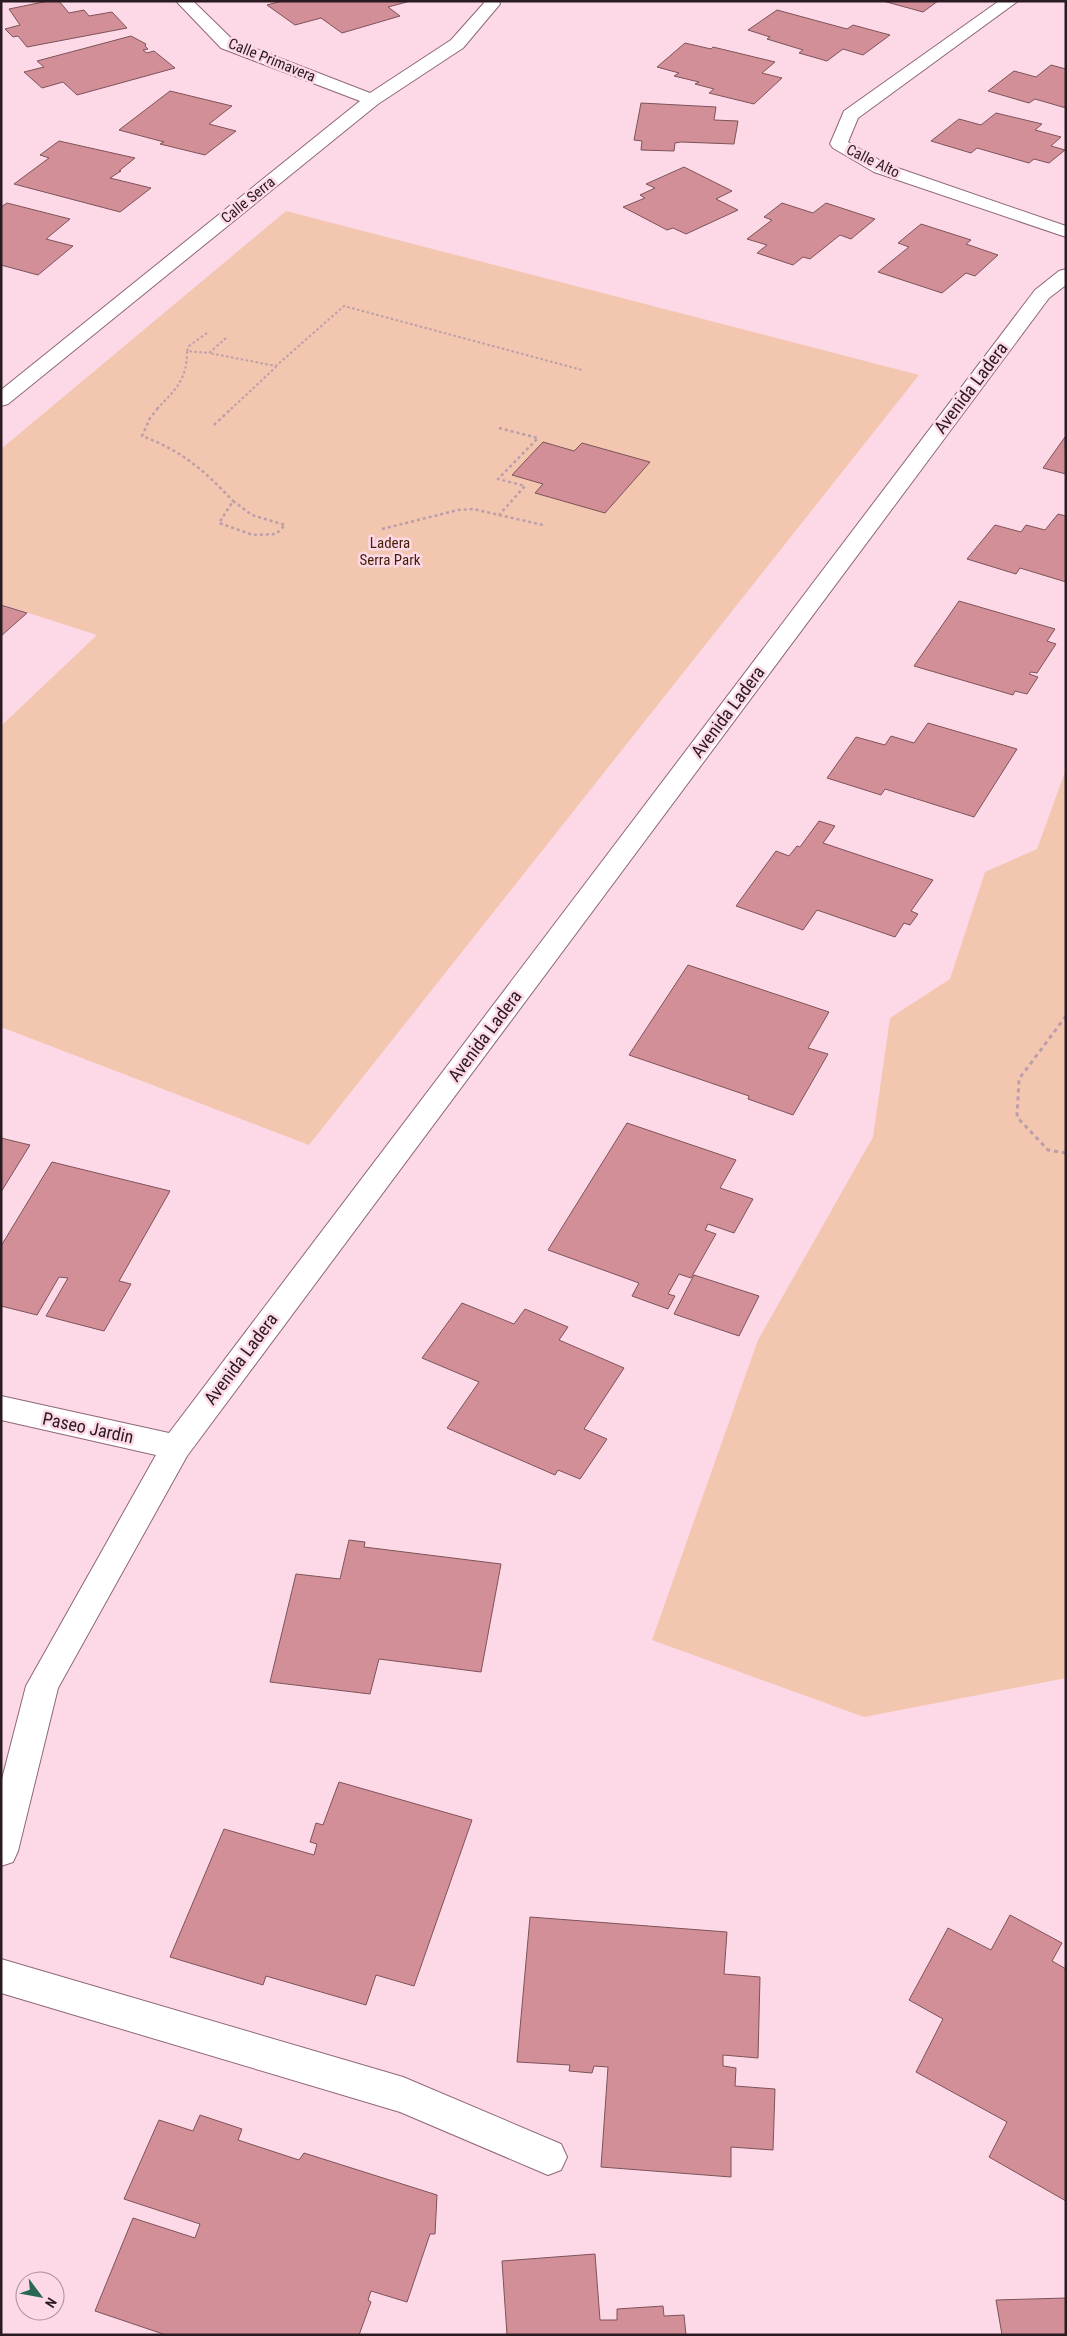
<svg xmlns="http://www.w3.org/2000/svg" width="1067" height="2336" viewBox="0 0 1067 2336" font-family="'Roboto Condensed',sans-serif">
  <rect width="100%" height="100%" fill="#fdd9e8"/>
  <path fill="#f2c6af" d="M 286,211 L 919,375 L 309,1145 L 1,1027 L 1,726 L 97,635 L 1,604 L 1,449 Z
    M 1066,769 L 1066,1678 L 864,1717 L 652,1640 L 758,1340 L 873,1137 L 890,1018 L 950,979 L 985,872 L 1037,849 Z"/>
  <path fill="#d28f98" stroke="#7d5359" d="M 48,1 L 59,1 L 69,13 L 84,10 L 89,16 L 112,12 L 127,28 L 27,47 L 18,36 L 13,37 L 5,29 L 20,25 L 9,9 Z
    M 282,1 L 406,1 L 407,2 L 388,7 L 400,16 L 342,33 L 321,18 L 295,25 L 267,5 Z
    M 883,1 L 938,1 L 923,12 Z
    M 777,10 L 847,29 L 853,25 L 890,35 L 863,55 L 843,49 L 827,61 L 799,53 L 803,50 L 767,39 L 770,37 L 748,30 Z
    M 131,36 L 146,44 L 145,46 L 148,49 L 143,50 L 147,53 L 154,51 L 175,68 L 77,95 L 63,82 L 42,88 L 24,72 L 44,67 L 37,61 Z
    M 685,43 L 711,49 L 713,47 L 775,62 L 762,73 L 782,78 L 754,104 L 709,93 L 714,89 L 695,84 L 699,82 L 674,76 L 679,73 L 657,67 Z
    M 1051,65 L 1066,69 L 1066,108 L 1035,99 L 1029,103 L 988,91 L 1014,71 L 1036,77 Z
    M 170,91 L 232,106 L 209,124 L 236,131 L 205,155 L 160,144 L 164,142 L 119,130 Z
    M 641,103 L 716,107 L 714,120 L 738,121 L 734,144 L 681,142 L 675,143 L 674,151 L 641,150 L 642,141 L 634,140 Z
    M 996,113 L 1042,124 L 1035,130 L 1061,137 L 1051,146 L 1065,150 L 1049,163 L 1034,159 L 1029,163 L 977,148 L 971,153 L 931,141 L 959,119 L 981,125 Z
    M 59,141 L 135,158 L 119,171 L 121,171 L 110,178 L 151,188 L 120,212 L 14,184 L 49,158 L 40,155 Z
    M 684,167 L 732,191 L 716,199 L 738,210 L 686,234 L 673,228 L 667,230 L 623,207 L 645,198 L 640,195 L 655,188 L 646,184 Z
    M 7,203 L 70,219 L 46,239 L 73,246 L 38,275 L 1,265 L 1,207 Z
    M 782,203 L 813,213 L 826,203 L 875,219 L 851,239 L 840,235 L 810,259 L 803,257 L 793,265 L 757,253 L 767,245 L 747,239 L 772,220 L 764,217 Z
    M 921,224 L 971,240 L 966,244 L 998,255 L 975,276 L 966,273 L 942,293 L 878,272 L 909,247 L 898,243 Z
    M 1065,437 L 1066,474 L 1043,468 Z
    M 543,442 L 574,451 L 582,443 L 650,462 L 605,513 L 535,493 L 543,484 L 512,475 Z
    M 1058,514 L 1066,516 L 1066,582 L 1020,568 L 1016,574 L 967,559 L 995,525 L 1021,532 L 1026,525 L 1045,530 Z
    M 959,601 L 1055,629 L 1047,641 L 1056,644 L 1037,673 L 1031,672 L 1029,674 L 1038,677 L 1027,694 L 1015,691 L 1013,695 L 914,666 Z
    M 1,605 L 27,613 L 1,636 Z
    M 928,723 L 1017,749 L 974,817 L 885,789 L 881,795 L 827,778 L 856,737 L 885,745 L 891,736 L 914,743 Z
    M 819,821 L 835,826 L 823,843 L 933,880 L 911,911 L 918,914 L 910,925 L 904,923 L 895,937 L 817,910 L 803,930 L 736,906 L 776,851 L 789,856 L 797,846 L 800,847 Z
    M 688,965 L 829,1012 L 808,1048 L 828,1054 L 793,1115 L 748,1099 L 749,1096 L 629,1055 Z
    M 627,1123 L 736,1160 L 720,1188 L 753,1199 L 734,1233 L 708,1224 L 705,1230 L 716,1234 L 691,1278 L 679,1274 L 668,1294 L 675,1296 L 668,1309 L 632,1296 L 639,1283 L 548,1250 Z
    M 1,1138 L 30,1145 L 1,1192 Z
    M 52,1162 L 170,1191 L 119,1281 L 131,1284 L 104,1331 L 46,1316 L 68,1278 L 59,1277 L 37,1315 L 1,1306 L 1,1246 Z
    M 694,1275 L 759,1296 L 739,1336 L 674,1314 Z
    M 462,1303 L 514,1324 L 525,1309 L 568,1327 L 559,1340 L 624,1368 L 584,1429 L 607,1439 L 580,1479 L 558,1470 L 555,1475 L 447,1428 L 479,1382 L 422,1358 Z
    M 349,1540 L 365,1542 L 364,1547 L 501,1564 L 481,1672 L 379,1659 L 370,1694 L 270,1682 L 296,1574 L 340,1579 Z
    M 339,1782 L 472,1820 L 414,1986 L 376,1975 L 366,2005 L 266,1976 L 263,1985 L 170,1957 L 224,1829 L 314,1855 L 317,1844 L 310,1842 L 316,1823 L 323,1825 Z
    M 1010,1915 L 1062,1943 L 1052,1961 L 1066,1969 L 1066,2201 L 989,2157 L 1007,2122 L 916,2072 L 943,2019 L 909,2000 L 948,1928 L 991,1950 Z
    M 530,1917 L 727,1932 L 724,1974 L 760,1977 L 758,2058 L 723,2055 L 723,2066 L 736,2068 L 735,2086 L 775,2089 L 773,2150 L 731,2147 L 731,2177 L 601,2167 L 608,2067 L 594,2066 L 592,2073 L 569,2071 L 570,2065 L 517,2062 Z
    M 200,2115 L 242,2129 L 238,2140 L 299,2160 L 304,2153 L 437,2195 L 435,2234 L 430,2234 L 407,2302 L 371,2291 L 368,2300 L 371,2302 L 359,2335 L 166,2335 L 95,2311 L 133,2218 L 195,2238 L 200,2224 L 124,2199 L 159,2120 L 193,2131 Z
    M 595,2254 L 600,2320 L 617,2320 L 617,2309 L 663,2306 L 664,2316 L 684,2315 L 686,2335 L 507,2335 L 502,2261 Z
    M 1066,2298 L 1066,2335 L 1002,2335 L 996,2300 Z"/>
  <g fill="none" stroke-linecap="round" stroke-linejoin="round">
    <defs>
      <path id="lane" d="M 1,1959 L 403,2077 L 561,2144 L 567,2157 L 561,2170 L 548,2175 L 400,2112 L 1,1993 Z"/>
      <path id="street" d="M 176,1 L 193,1 L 233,40 L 370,93 L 451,40 L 484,3 L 483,1 L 499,1 L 500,4 L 463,48 L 378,104 L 8,404 L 1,406 L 1,390 L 360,101 L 221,48 Z
        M 999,1 L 1018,1 L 858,118 L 848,142 L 886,164 L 1066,226 L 1066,237 L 874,172 L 833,148 L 830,144 L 844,111 Z
        M 1066,269 L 1066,285 L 1049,298 L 187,1456 L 58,1688 L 18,1851 L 13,1862 L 1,1866 L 1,1783 L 26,1686 L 156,1455 L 1,1420 L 1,1396 L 169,1433 L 1035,290 L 1059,271 Z"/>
    </defs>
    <use href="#lane" stroke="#8e6779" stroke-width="2"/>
    <use href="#street" stroke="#8e6779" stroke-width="2"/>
    <path stroke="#bc9eab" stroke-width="2" stroke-dasharray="2.5 2.5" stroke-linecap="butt" d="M 207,333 L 189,346 L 187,351 L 209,353
      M 226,338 L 209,353 L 276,366 L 344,306 L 582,370
      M 157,409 C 176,389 187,380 187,351
      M 231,409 L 276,367"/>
    <path stroke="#bc9eab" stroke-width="2.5" stroke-dasharray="3 3" stroke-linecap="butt" d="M 158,408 L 150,418 L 142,436 C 182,451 204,470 233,501
      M 214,425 L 232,408
      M 499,428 L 538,438 L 498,479 L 525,486 L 499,515
      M 233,501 L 252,515 L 285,525 L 276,534 L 253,535 L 219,523 Z
      M 382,529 L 458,510 L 473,509 L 543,525"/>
    <path stroke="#bc9eab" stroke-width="3" stroke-dasharray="4 4" stroke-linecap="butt" d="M 1066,1016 L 1019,1079 L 1017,1117 L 1048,1150 L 1066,1153"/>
    <use href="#lane" fill="#fff" fill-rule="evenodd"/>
    <use href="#street" fill="#fff" fill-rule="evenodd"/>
  </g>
  <g text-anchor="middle" stroke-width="5" stroke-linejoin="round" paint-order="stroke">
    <g font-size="15" fill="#2a1a22" stroke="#fdd9e8">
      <text transform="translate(272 60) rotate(22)" y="5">Calle Primavera</text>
      <text transform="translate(873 161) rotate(26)" y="5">Calle Alto</text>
      <text transform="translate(248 200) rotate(-39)" y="5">Calle Serra</text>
    </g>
    <g font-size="15" fill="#441f06" stroke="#fdd9e8">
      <text x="390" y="548">Ladera<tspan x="390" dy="17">Serra Park</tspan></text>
    </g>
    <g font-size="18" fill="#2a1a22" stroke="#fdd9e8">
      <text transform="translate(971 388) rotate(-53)" y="6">Avenida Ladera</text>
      <text transform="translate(728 712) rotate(-53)" y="6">Avenida Ladera</text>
      <text transform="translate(485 1036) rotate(-53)" y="6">Avenida Ladera</text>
      <text transform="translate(241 1359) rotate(-53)" y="6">Avenida Ladera</text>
      <text transform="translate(88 1428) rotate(12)" y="6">Paseo Jardin</text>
    </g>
  </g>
  <rect width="1067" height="2336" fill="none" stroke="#2a1a22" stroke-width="5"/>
  <g transform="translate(40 2296) rotate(122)"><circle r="24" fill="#fdd9e8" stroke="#a98d99"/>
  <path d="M0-4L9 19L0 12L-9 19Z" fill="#286753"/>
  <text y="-8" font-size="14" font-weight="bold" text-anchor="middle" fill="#2a1a22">N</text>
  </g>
</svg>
